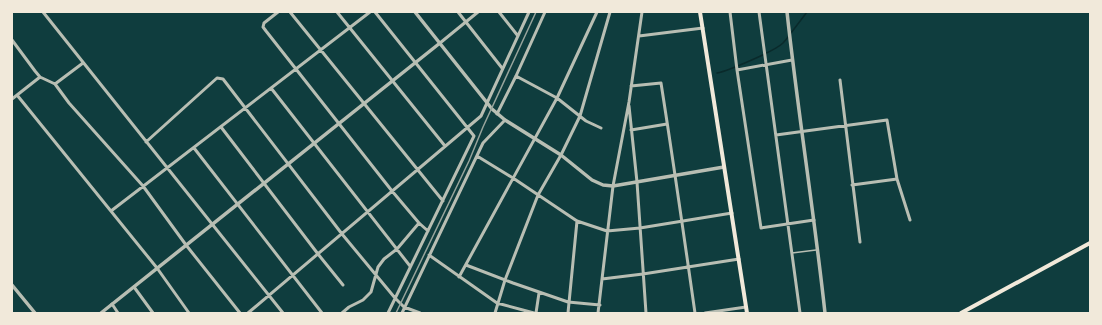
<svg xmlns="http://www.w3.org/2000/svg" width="1102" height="325" viewBox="0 0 1102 325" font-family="Raleway,sans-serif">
  <rect width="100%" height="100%" fill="#0f3d3e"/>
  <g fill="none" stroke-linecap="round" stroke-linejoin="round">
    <path stroke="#0a2a2b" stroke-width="1.5" d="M 791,33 L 807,12
      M 717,73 C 728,71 775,51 783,43 C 785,41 787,38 789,36"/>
    <path stroke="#b8beb3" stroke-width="1.5" d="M 792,253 L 816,250"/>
    <path stroke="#b8beb3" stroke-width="3" d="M 43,12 L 283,313
      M 278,12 L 264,23 L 263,27 L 266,31 L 392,191 L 419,223 L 428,231
      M 290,12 L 443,201
      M 337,12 L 445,146
      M 375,12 L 474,136 L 388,313
      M 458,12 L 502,68
      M 499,12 L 518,36
      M 730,12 L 737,70 L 761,228 L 814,220
      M 759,12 L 800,313
      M 639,36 L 703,28
      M 12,40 L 35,71 L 40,77 L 55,84 L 69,103 L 143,186 L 186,245 L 240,313
      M 440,43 L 478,12
      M 737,70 L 792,60
      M 516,76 L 557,98 L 586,121 L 601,128
      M 840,80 L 860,242
      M 55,84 L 83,63
      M 631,86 L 661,83 C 673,159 684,236 695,313
      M 271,88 L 410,266
      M 17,95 L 157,268 L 189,313
      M 12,99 L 40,77
      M 629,106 L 637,182 L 646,313
      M 497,114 L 516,76 L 545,12
      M 221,127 L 318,254 L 343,285
      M 631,130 L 667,124
      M 776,135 L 887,120 L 897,179 L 910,220
      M 146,142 L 217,78 L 223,79 L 342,234 L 395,298 L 404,307 L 420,313
      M 194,148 L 322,313
      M 477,156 L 513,178 L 577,221 L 607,231 L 640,228 L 732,213
      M 852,185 L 897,179
      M 111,211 L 370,12
      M 429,255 L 497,303 L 534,313
      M 466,265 L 513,283 L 568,302 L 600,305
      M 459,277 L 557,98 L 597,12
      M 602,279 L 643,274 L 739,259
      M 134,287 L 153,313
      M 112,304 L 118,313
      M 248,313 L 481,116 L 529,12
      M 342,313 L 349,307 L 363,300 L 371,292 L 378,267 L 384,259 L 397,249 L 419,223
      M 402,313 L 483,143 L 505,120
      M 495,313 L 505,280 L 538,195 L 561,155 L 580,116 L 610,12
      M 536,313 L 539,293
      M 568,313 L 577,221
      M 598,313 L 613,186 L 629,102 L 642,12
      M 705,313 L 746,307"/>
    <path stroke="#b8beb3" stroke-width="3.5" d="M 415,12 L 492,109 L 505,120 L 561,155 L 592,180 L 603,185 L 613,186 L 724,167
      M 787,12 C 798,113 814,212 825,313
      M 12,285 L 35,313
      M 101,313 L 440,43"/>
    <path stroke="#f1e9da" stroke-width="4" d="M 700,12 L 747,313
      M 961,313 L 1090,243"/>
    <path stroke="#97a49c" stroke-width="1.5" d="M 396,313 L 469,161 L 483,127 L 536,12"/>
  </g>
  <rect width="1102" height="325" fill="none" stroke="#f1e9da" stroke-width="26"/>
</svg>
